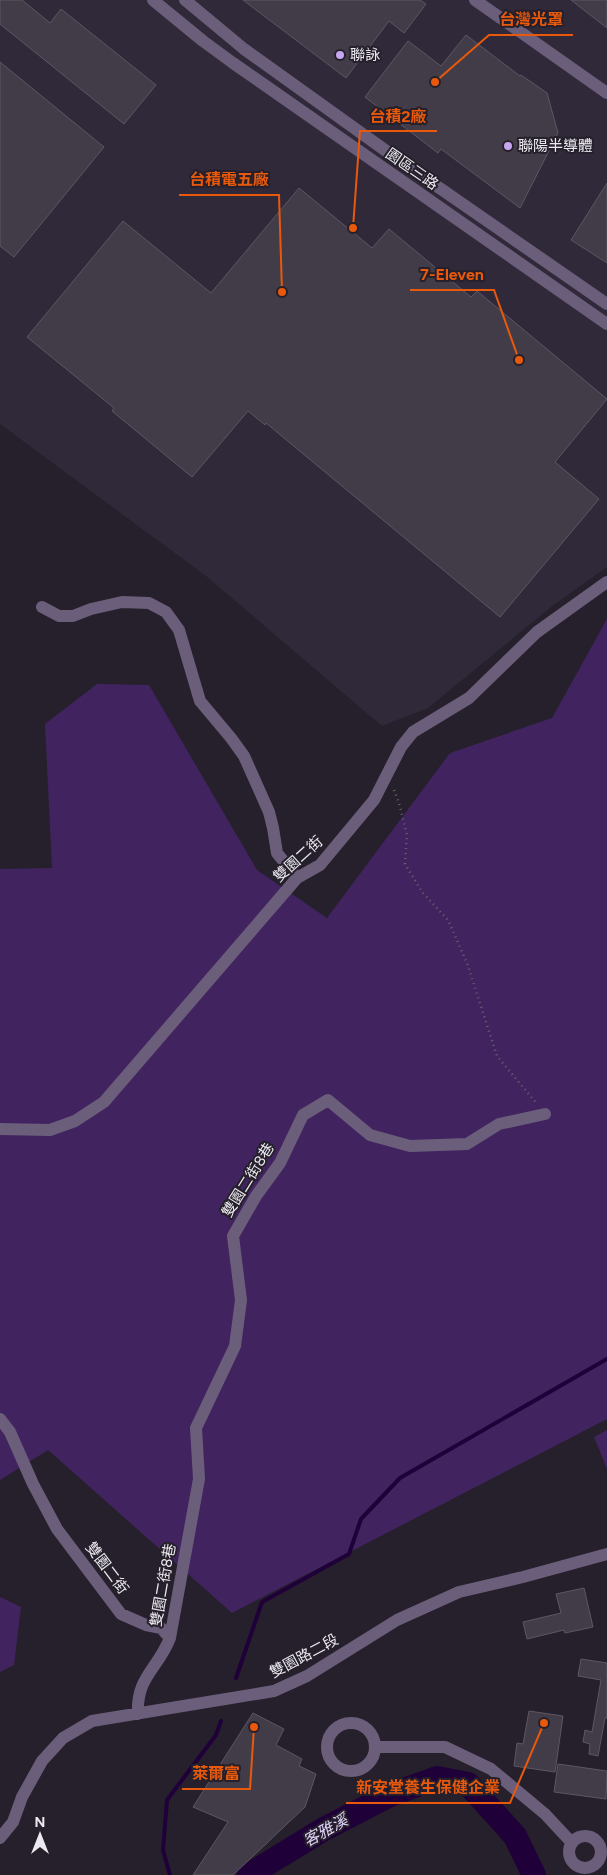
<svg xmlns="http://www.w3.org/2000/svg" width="607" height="1875" viewBox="0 0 607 1875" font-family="Figtree,'Noto Sans TC',sans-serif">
  <rect width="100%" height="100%" fill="#25202b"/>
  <path fill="#302939" d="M 0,0 L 607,0 L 607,567 L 551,607 L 428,708 L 382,726 L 206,576 L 0,424 Z"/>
  <path fill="#41245f" d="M 607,619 L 607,1419 L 232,1613 L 48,1450 L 0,1480 L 0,869 L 52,868 L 45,724 L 97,684 L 149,685 L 257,870 L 327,918 L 450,753 L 552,718 Z
    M 607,1430 L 607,1469 L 594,1437 Z
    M 0,1597 L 21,1607 L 14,1665 L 0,1672 Z"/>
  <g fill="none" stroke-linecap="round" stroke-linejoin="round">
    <path stroke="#1f0039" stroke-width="4" d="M 236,1678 L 262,1602 L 349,1554 L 361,1519 L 400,1478 L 607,1359
      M 170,1875 L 163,1850 L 167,1800 L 216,1735 L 221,1721"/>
    <path stroke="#1f0039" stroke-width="24" d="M 249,1875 L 324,1829 L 390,1795 L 437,1778 L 468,1784 L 515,1836 L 534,1875"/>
  </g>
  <path fill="#413c48" stroke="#5c5763" d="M 0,0 L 22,0 L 50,23 L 61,9 L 156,85 L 124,124 L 0,24 Z
    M 243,0 L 420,0 L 426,4 L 404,33 L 389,21 L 346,78 Z
    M 571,0 L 607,0 L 607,28 Z
    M 466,35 L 520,76 L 521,75 L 547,93 L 558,133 L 520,208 L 441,149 L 438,153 L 365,97 L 408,41 L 441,66 Z
    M 0,62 L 104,147 L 14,257 L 0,246 Z
    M 607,183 L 607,263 L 571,240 Z
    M 299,188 L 372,248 L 389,229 L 471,297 L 477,291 L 607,399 L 555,462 L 599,499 L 500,617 L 266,423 L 265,425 L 248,411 L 192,477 L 112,411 L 114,408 L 27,337 L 123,221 L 211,293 Z
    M 584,1588 L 593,1627 L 565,1633 L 564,1630 L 527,1639 L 523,1622 L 561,1613 L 556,1594 Z
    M 581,1659 L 607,1663 L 607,1718 L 605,1718 L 598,1756 L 589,1754 L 590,1744 L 583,1742 L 585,1730 L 592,1732 L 601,1680 L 578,1676 Z
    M 529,1711 L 563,1716 L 555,1772 L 514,1766 L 517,1743 L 523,1744 Z
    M 253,1713 L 284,1729 L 276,1745 L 302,1759 L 299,1766 L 316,1774 L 305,1807 L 233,1875 L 193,1875 L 228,1822 L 193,1807 Z
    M 558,1764 L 607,1771 L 606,1799 L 554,1792 Z"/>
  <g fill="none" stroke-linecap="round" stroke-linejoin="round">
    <path stroke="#66626b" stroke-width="2.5" stroke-dasharray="1 4" stroke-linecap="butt" d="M 394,790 L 399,803 L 407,835 L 405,864 L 422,892 L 448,920 L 467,963 L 497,1056 L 537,1104"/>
    <path stroke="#6b5e7b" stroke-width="12" d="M 153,0 L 203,41 L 233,63 L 607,324
      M 185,0 L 244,49 L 389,153 L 607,304
      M 475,0 L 607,93
      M 42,607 L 59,616 L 73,616 L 91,609 L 122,602 L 149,603 L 166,612 L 179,630 L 200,701 L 231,738 L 244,756 L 269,812 L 273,828 L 277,853 L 297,878
      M 0,1129 L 50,1130 L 75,1121 L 104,1102 L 297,878 L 320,865 L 374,800 L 401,747 L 413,732 L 469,698 L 537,632 L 607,582
      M 0,1419 L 10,1432 L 33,1484 L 57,1529 L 121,1614 L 146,1625 L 161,1628 L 170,1638 C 158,1669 136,1677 138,1714
      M 170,1638 L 199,1479 L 196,1428 L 235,1346 L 241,1300 L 233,1236 L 256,1196 L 280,1163 L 303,1115 L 328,1100 L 370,1135 L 410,1146 L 467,1144 L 499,1124 L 545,1114
      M327 1747a24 24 0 1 1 48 0a24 24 0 1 1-48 0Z
      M 375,1747 L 445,1747 L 491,1769 L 545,1814 L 572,1843
      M569 1852a16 16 0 1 1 32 0a16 16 0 1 1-32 0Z
      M 0,1838 L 13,1822 L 22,1797 L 42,1761 L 63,1738 L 92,1721 L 274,1691 L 307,1676 L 397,1620 L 459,1592 L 523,1577 L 607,1554"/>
  </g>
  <g fill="#c7a6f0" stroke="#25202b" stroke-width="2">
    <circle cx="340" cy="55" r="5"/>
    <circle cx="508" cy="146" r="5"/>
  </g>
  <g text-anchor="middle" stroke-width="4" stroke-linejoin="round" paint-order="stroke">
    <g font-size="15" fill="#ebe8ef" stroke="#25202b" text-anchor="start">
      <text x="350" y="60">聯詠</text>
      <text x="518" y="151">聯陽半導體</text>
    </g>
    <g font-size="15" fill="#ebe8ef" stroke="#25202b">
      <text transform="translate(412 169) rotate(35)" y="5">園區三路</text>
      <text transform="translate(298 859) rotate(-42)" y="5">雙園二街</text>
      <text transform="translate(248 1180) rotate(-58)" y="5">雙園二街8巷</text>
      <text transform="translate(107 1568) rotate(53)" y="5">雙園二街</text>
      <text transform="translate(163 1585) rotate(-80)" y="5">雙園二街8巷</text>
      <text transform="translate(304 1656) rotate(-28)" y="5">雙園路二段</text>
    </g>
    <g font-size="16" font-style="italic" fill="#e1d1f8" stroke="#25202b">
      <text transform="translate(325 1830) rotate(-29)" y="6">客雅溪</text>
    </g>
  </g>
  <path fill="none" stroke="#e8590c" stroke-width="2" d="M435 82L489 35H573M353 228L360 131H437M282 292L279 195H179M519 360L494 290H410M254 1727L250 1789H182M544 1723L510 1803H346"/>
  <g fill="#e8590c" stroke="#25202b" stroke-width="2">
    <circle cx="435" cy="82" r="5"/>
    <circle cx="353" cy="228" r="5"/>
    <circle cx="282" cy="292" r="5"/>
    <circle cx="519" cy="360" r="5"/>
    <circle cx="254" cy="1727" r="5"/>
    <circle cx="544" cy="1723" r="5"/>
  </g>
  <g font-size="16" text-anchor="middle" font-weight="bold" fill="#e8590c" stroke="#25202b" stroke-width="4" stroke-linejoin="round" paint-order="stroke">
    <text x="531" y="25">台灣光罩</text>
    <text x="398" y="122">台積2廠</text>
    <text x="229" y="185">台積電五廠</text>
    <text x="452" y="280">7-Eleven</text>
    <text x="216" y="1779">萊爾富</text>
    <text x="428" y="1793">新安堂養生保健企業</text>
  </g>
  <g transform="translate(40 1835)" stroke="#25202b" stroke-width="4" paint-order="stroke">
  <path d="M0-4L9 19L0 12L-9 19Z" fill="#ebe8ef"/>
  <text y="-8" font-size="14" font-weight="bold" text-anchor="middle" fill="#ebe8ef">N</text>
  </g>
</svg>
